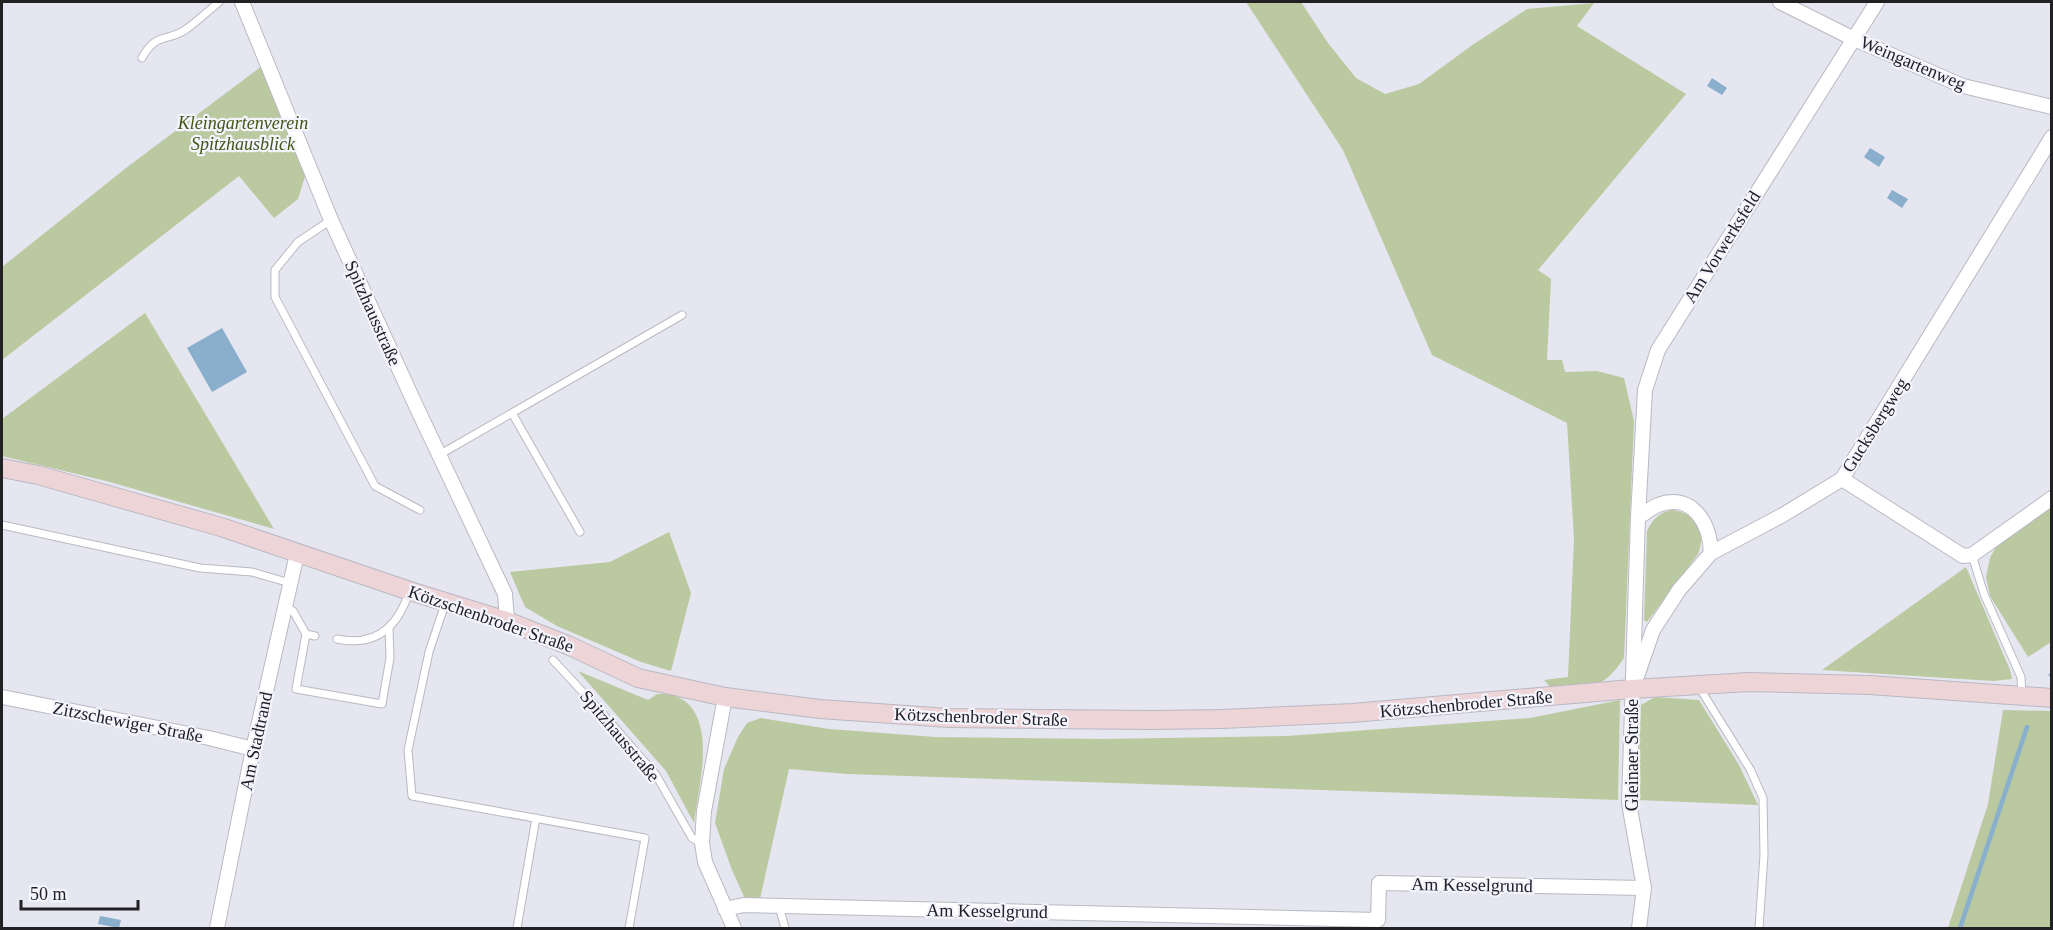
<svg xmlns="http://www.w3.org/2000/svg" width="2053" height="930" viewBox="0 0 2053 930" font-family="'Times New Roman',serif">
  <rect width="100%" height="100%" fill="#e6e6f1"/>
  <path fill="#bac99f" d="M 1246,2 L 1301,2 L 1328,43 L 1356,78 L 1385,94 L 1419,84 L 1471,46 L 1527,9 L 1594,3 L 1577,26 L 1686,94 L 1538,270 L 1551,279 L 1547,360 L 1562,360 L 1565,372 L 1597,371 L 1624,378 L 1634,421 L 1624,658 C 1602,691 1590,686 1554,691 L 1544,680 L 1568,677 L 1574,539 L 1567,423 L 1432,355 L 1343,150 Z
    M 262,66 L 306,173 L 298,199 L 274,218 L 239,176 L 2,360 L 2,267 L 126,168 Z
    M 145,313 L 274,529 L 110,482 L 2,456 L 2,419 Z
    M 2051,501 L 2051,642 L 2028,657 L 1990,596 L 1986,577 L 1990,558 L 1998,543 Z
    M 1671,510 C 1697,513 1707,530 1698,554 L 1647,622 L 1644,620 L 1647,531 C 1653,519 1659,513 1671,510 Z
    M 669,532 L 691,593 L 671,671 L 641,662 L 557,626 L 525,607 L 510,572 L 610,562 Z
    M 1966,567 L 2010,670 L 2012,679 L 1993,681 L 1822,670 Z
    M 578,671 L 648,700 L 657,694 C 662,694 670,694 675,696 C 720,712 698,789 694,823 L 666,771 Z
    M 1655,697 L 1699,700 L 1739,765 L 1758,805 L 1637,800 L 1641,705 Z
    M 1620,700 L 1618,800 L 847,774 L 789,769 L 760,899 L 746,901 L 732,870 L 715,823 L 724,769 L 738,737 L 747,723 L 761,718 L 829,729 L 935,737 L 1104,739 L 1287,736 L 1530,718 Z
    M 2003,710 L 2051,711 L 2051,928 L 1948,928 L 1988,804 Z"/>
  <path fill="#89afcc" d="M 1712,78 L 1727,88 L 1722,95 L 1707,86 Z
    M 1870,148 L 1885,157 L 1879,167 L 1864,157 Z
    M 1892,190 L 1908,199 L 1902,208 L 1887,198 Z
    M 222,328 L 247,372 L 212,392 L 187,348 Z
    M 100,916 L 121,920 L 119,928 L 98,924 Z"/>
  <g fill="none" stroke-linecap="round" stroke-linejoin="round">
    <path stroke="#89afcc" stroke-width="4.5" d="M 2051,675 L 2052,674
      M 1960,928 L 2027,727"/>
    <defs>
      <path id="lane" d="M 142,58 C 156,32 167,42 185,30 C 197,22 208,11 219,2
        M 331,220 L 298,242 L 275,270 L 275,297 L 375,486 L 420,510
        M 512,413 L 580,532
        M 439,455 L 682,315
        M 2,525 L 200,568 L 252,572 L 290,583
        M 1972,555 L 1984,594 L 2021,677 L 2022,696
        M 445,604 L 429,652 L 408,750 L 412,796 L 645,838 L 629,928
        M 285,607 L 293,611 L 306,634 L 315,636
        M 306,634 L 296,689 L 382,704 L 390,658 L 389,628
        M 337,639 C 376,647 398,627 409,592
        M 553,660 L 603,714 L 656,775 L 692,838 L 702,843
        M 1699,687 L 1750,769 L 1763,798 L 1764,855 L 1759,928
        M 779,906 L 785,928
        M 517,928 L 536,818"/>
      <path id="street" d="M 242,2 L 331,220 L 416,406 L 505,594 L 507,621
        M 1780,2 L 1852,38 L 1963,86 L 2052,107
        M 1842,479 L 1963,556 L 1972,555 L 2052,498
        M 1638,517 C 1644,514 1651,508 1658,505 C 1693,492 1710,524 1711,553
        M 1637,676 L 1653,630 L 1679,590 L 1711,553 L 1781,516 L 1842,479 L 2052,137
        M 2,697 L 209,738 L 253,749
        M 725,697 L 704,811 L 702,843 L 705,862 L 734,928
        M 725,909 L 744,905 L 1378,920 L 1379,883 L 1644,888
        M 217,928 L 253,749 L 297,554
        M 1639,928 L 1644,888 L 1629,803 L 1638,517 L 1645,390 L 1658,350 L 1877,2"/>
      <path id="secondary" d="M 2,468 L 38,475 L 221,527 L 410,591 L 507,621 L 570,646 L 638,678 L 725,697 L 820,709 L 949,718 L 1153,720 L 1222,719 L 1352,713 L 1632,689 L 1749,682 L 1870,685 L 2052,698"/>
    </defs>
    <use href="#lane" stroke="#b9b9c3" stroke-width="9"/>
    <use href="#street" stroke="#b9b9c3" stroke-width="16"/>
    <use href="#secondary" stroke="#b9b9c3" stroke-width="20"/>
    <use href="#lane" stroke="#fff" stroke-width="7"/>
    <use href="#street" stroke="#fff" stroke-width="14"/>
    <use href="#secondary" stroke="#edd4d7" stroke-width="18"/>
  </g>
  <g text-anchor="middle" stroke-width="4.5" stroke-linejoin="round" paint-order="stroke">
    <g font-size="18" fill="#212124" stroke="#f4f4fe">
      <text transform="translate(1913 63) rotate(23)" y="6">Weingartenweg</text>
      <text transform="translate(1722 247) rotate(-58)" y="6">Am Vorwerksfeld</text>
      <text transform="translate(373 313) rotate(66)" y="6">Spitzhausstraße</text>
      <text transform="translate(1875 425) rotate(-58)" y="6">Gucksbergweg</text>
      <text transform="translate(491 619) rotate(19)" y="6">Kötzschenbroder Straße</text>
      <text transform="translate(1466 704) rotate(-5)" y="6">Kötzschenbroder Straße</text>
      <text transform="translate(981 717) rotate(2)" y="6">Kötzschenbroder Straße</text>
      <text transform="translate(128 722) rotate(11)" y="6">Zitzschewiger Straße</text>
      <text transform="translate(620 736) rotate(50)" y="6">Spitzhausstraße</text>
      <text transform="translate(256 741) rotate(-78)" y="6">Am Stadtrand</text>
      <text transform="translate(1632 755) rotate(-90)" y="6">Gleinaer Straße</text>
      <text transform="translate(1472 885) rotate(1)" y="6">Am Kesselgrund</text>
      <text transform="translate(987 911) rotate(1)" y="6">Am Kesselgrund</text>
    </g>
    <g font-size="18" font-style="italic" fill="#445516" stroke="#f4f4fe">
      <text x="243" y="129">Kleingartenverein<tspan x="243" dy="21">Spitzhausblick</tspan></text>
    </g>
  </g>
  <rect width="2053" height="930" fill="none" stroke="#212124" stroke-width="6"/>
  <path d="M21 900v9h117v-9" fill="none" stroke="#212124" stroke-width="3"/>
  <text x="30" y="900" font-size="18" fill="#212124" stroke="#f4f4fe" stroke-width="4.5" paint-order="stroke">50 m</text>
</svg>
